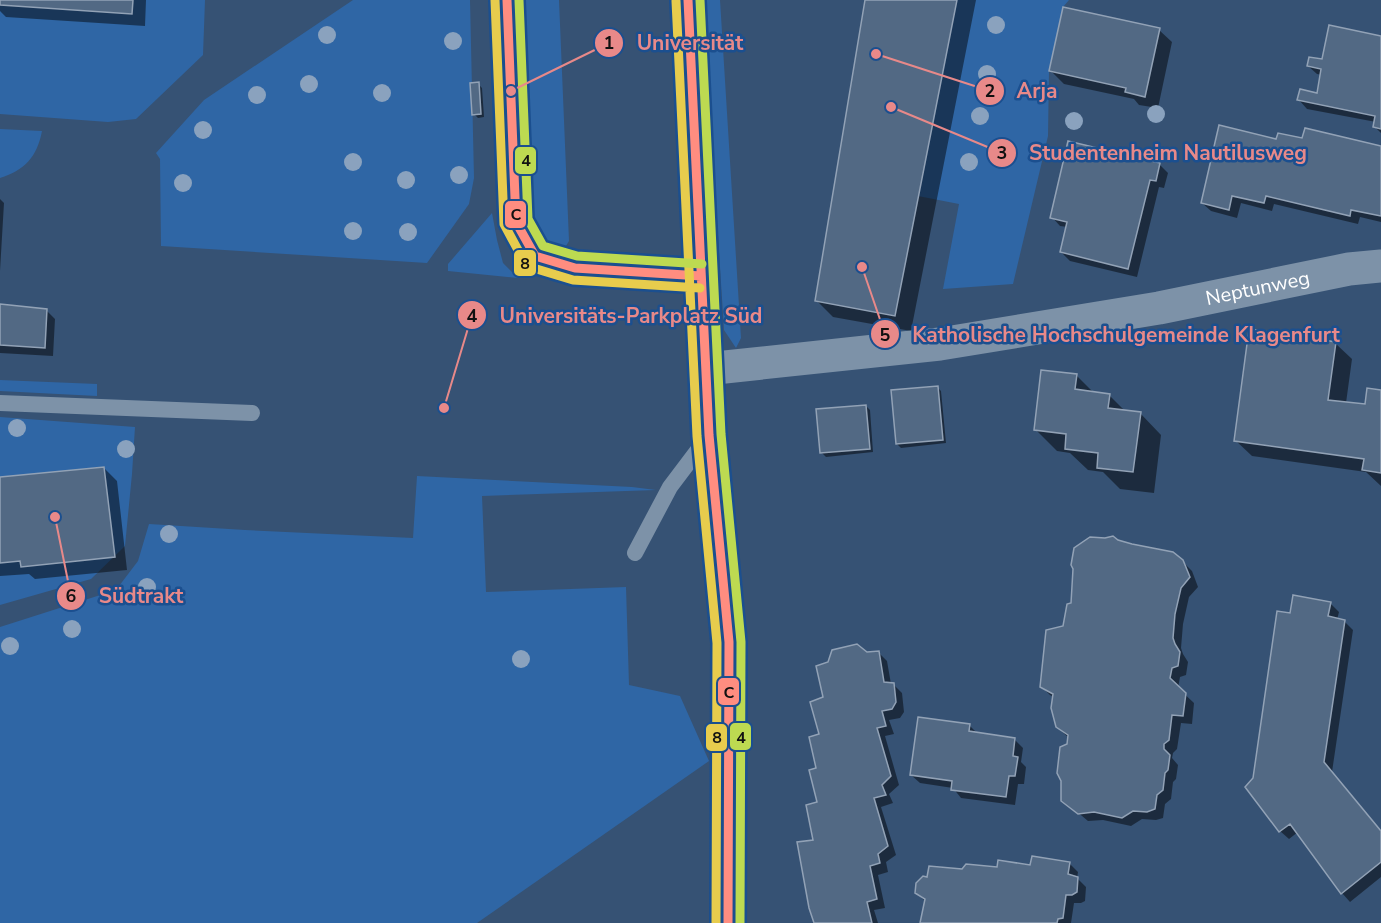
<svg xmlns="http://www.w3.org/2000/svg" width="1381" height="923" viewBox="0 0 1381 923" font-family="'Nunito Sans',sans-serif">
  <rect width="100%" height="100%" fill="#365274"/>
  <path fill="#2f66a5" d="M 133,0 L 205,0 L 203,55 L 136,119 L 108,122 L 0,114 L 0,5 L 132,14 Z
    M 353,0 L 470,0 L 474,178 L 469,204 L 427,263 L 161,246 L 160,159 L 156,153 L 204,100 Z
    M 525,0 L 559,0 L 569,241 L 561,254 L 539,248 L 527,199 Z
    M 703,0 L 720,0 L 741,338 L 736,348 L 724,330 Z
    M 957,0 L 1069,0 L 1063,7 L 1049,71 L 1048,136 L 1013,284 L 943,289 L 959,204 L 918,196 Z
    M 0,129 L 42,131 C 37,157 25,170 0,178 Z
    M 492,213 L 497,240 L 503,263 L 518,278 L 448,271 L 448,264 Z
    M 0,380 L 97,384 L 97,396 L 0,391 Z
    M 0,417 L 135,427 L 132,474 L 125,546 L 91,579 L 0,605 L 0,563 L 20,561 L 21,567 L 115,557 L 104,467 L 0,477 Z
    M 417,476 L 632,487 L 656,490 L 482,496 L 486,592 L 626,587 L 629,685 L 680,696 L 709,761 L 477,923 L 0,923 L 0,627 L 116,590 L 138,561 L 149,524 L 245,530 L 413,538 Z"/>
  <path fill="#0007" d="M 0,0 L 146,0 L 145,26 L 6,17 L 0,11 Z
    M 867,0 L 976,0 L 911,331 L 833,317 L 816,300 Z
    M 1159,30 L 1172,42 L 1158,108 L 1139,105 L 1134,99 L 1064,84 L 1051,71 Z
    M 1381,37 L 1381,133 L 1375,127 L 1376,122 L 1307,109 L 1299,100 L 1318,95 L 1322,75 L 1317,74 L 1308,66 Z
    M 478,84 L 482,88 L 484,117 L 478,118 L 474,114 Z
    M 1277,140 L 1303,140 L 1381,147 L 1381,222 L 1360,217 L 1358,224 L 1274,204 L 1272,211 L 1241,203 L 1237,218 L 1211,211 L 1202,203 Z
    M 1160,165 L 1168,173 L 1164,188 L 1159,187 L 1137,277 L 1070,261 L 1061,252 L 1068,227 L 1060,226 L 1052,217 Z
    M 0,199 L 4,203 L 0,271 Z
    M 0,306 L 46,310 L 55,319 L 53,356 L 0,353 Z
    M 1335,343 L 1352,359 L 1346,403 L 1366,406 L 1381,392 L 1381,486 L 1366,472 L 1252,456 L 1235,440 Z
    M 1077,376 L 1094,393 L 1109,395 L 1125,411 L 1140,413 L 1161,435 L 1154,493 L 1120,489 L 1103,472 L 1088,470 L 1070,453 L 1057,451 L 1035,429 Z
    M 937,387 L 941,391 L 946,443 L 901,448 L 897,444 Z
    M 866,406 L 870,410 L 873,452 L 826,457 L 822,453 Z
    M 104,468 L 117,481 L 127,570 L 35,579 L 29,574 L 0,576 L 0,479 Z
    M 1117,541 L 1182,561 L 1192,571 L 1198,587 L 1189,597 L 1183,624 L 1181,648 L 1183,654 L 1188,662 L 1186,675 L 1180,677 L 1178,688 L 1194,703 L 1192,724 L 1181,723 L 1177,749 L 1173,753 L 1172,758 L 1178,765 L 1176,779 L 1173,782 L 1171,799 L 1165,804 L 1163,818 L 1156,820 L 1142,819 L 1131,826 L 1103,820 L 1088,821 L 1063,800 L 1069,738 L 1057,727 L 1054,697 L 1050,695 L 1041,686 L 1073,605 Z
    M 1330,603 L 1339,612 L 1337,620 L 1344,621 L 1353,630 L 1332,772 L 1381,831 L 1381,877 L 1350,902 L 1342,893 L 1298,832 L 1289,839 L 1280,831 L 1254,779 L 1292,615 Z
    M 879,653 L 887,661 L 891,684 L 893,684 L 902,693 L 904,712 L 900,718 L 889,720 L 894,734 L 885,736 L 899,785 L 889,794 L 893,803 L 881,807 L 896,855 L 886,862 L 888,872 L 878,875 L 885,908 L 874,910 L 878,923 L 815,923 L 815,841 L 819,803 L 817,770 L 825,698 L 866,654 Z
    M 969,725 L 978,734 L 1014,739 L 1023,748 L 1021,762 L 1026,767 L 1024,784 L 1018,784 L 1015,805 L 961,798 L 953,788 L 920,783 L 911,775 Z
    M 1069,863 L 1078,872 L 1077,878 L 1086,887 L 1085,901 L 1081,903 L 1074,903 L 1071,923 L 923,923 L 926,902 L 916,892 L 963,871 Z"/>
  <path fill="#526984" stroke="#92a2b6" stroke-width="1.5" d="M 0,0 L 133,0 L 132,14 L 0,5 Z
    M 865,0 L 957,0 L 895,316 L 815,301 Z
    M 1063,7 L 1160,28 L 1145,97 L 1125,92 L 1126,88 L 1049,71 Z
    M 1329,25 L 1381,36 L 1381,129 L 1373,127 L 1375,116 L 1297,100 L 1300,89 L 1317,93 L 1321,69 L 1307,66 L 1309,57 L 1322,59 Z
    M 479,82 L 481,114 L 472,115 L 470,83 Z
    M 1219,125 L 1276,139 L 1278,133 L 1302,138 L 1305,128 L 1381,146 L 1381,216 L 1351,210 L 1350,216 L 1266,196 L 1264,203 L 1232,196 L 1229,210 L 1201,203 Z
    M 1068,141 L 1160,163 L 1156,181 L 1150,180 L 1128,269 L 1060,252 L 1067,222 L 1050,218 Z
    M 0,304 L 47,309 L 45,348 L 0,345 Z
    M 1249,329 L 1336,342 L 1328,400 L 1365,404 L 1367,388 L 1381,390 L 1381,473 L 1362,470 L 1364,459 L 1234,441 Z
    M 1041,370 L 1077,374 L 1075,389 L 1110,394 L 1108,408 L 1141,412 L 1133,472 L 1097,468 L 1098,453 L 1065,449 L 1066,434 L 1034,430 Z
    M 938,386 L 943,440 L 896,444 L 891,390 Z
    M 866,405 L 870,449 L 820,453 L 816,409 Z
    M 104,467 L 115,557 L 21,567 L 20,561 L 0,563 L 0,477 Z
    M 1113,536 L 1118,540 L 1132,544 L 1173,552 L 1183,560 L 1190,577 L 1181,588 L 1175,614 L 1173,638 L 1175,644 L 1180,652 L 1178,666 L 1172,668 L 1170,678 L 1186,693 L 1183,716 L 1172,715 L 1169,740 L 1164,744 L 1164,749 L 1170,755 L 1168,770 L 1165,773 L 1163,790 L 1157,795 L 1155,809 L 1147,812 L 1133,811 L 1122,818 L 1094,812 L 1078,814 L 1061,801 L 1061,781 L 1057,773 L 1060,747 L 1067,744 L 1068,735 L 1056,727 L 1051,708 L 1053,694 L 1040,687 L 1046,630 L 1063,626 L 1067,604 L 1071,603 L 1073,569 L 1071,565 L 1074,548 L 1090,537 L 1105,538 Z
    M 1293,595 L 1331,602 L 1328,616 L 1345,620 L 1324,762 L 1381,831 L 1381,862 L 1341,894 L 1290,824 L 1279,832 L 1245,787 L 1253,778 L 1277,611 L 1290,613 Z
    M 857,644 L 867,652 L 879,651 L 884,682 L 894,683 L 896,702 L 892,709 L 882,711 L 886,726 L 877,728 L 891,776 L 882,785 L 886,795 L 874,798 L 888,846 L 878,854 L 880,863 L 870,866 L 877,899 L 867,902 L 872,923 L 814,923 L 809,908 L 797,842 L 813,840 L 806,805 L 817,802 L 809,770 L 816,768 L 809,737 L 819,734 L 810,702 L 823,697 L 816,666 L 828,662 L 832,650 Z
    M 918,717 L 970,724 L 969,731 L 1015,738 L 1013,756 L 1018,757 L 1015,776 L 1009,776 L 1006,797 L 951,790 L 952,781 L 910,775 Z
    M 1032,856 L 1070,862 L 1068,874 L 1078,877 L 1077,892 L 1072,895 L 1066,895 L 1063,918 L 1058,919 L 1057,923 L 920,923 L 925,899 L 915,893 L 916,883 L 923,876 L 927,877 L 929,866 L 962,869 L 966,864 L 997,867 L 998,860 L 1030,865 Z"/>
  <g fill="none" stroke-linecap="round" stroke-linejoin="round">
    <path stroke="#7d92a8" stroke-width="16" d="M 507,0 L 516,222 L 535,256 L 575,268 L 701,276
      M 0,403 L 252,413
      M 635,553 L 670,487 L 707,438"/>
    <g stroke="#7d92a8" stroke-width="33">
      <path d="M 688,0 L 709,435 L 729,642 L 728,923"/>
      <path id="s1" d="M 706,369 L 940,344 L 1159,308 L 1349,269 L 1381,266"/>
    </g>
    <defs>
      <path id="bus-1" d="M 507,0 L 516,222 L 535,256 L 575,268 L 701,276
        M 688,0 L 709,435 L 729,642 L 728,923"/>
      <path id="bus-2" d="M 495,0 L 504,224 L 525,263 L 530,267 L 573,280 L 700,288
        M 676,1 L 697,436 L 717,643 L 716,923"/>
      <path id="bus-3" d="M 519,0 L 528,219 L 543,246 L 577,256 L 702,264
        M 700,0 L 721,434 L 741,642 L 740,923"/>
    </defs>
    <use href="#bus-1" stroke="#1b4f8f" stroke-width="14"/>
    <use href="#bus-2" stroke="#1b4f8f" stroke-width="14"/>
    <use href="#bus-3" stroke="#1b4f8f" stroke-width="14"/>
    <use href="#bus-1" stroke="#ff8d80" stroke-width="9"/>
    <use href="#bus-2" stroke="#e7cc4d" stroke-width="9"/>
    <use href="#bus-3" stroke="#bdda51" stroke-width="9"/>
  </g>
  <g fill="#8aa2be">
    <circle cx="996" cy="25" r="9"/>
    <circle cx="327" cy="35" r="9"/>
    <circle cx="453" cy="41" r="9"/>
    <circle cx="987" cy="74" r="9"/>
    <circle cx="309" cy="84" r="9"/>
    <circle cx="382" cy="93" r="9"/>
    <circle cx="257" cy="95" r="9"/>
    <circle cx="1156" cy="114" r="9"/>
    <circle cx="980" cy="116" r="9"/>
    <circle cx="1074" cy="121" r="9"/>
    <circle cx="203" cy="130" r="9"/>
    <circle cx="353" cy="162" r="9"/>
    <circle cx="969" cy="162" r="9"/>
    <circle cx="459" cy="175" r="9"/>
    <circle cx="406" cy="180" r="9"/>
    <circle cx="183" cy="183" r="9"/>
    <circle cx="353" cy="231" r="9"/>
    <circle cx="408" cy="232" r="9"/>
    <circle cx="17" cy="428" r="9"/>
    <circle cx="126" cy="449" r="9"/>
    <circle cx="169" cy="534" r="9"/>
    <circle cx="147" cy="587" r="9"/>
    <circle cx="72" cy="629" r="9"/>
    <circle cx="10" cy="646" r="9"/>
    <circle cx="521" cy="659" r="9"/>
  </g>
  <g text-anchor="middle" stroke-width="5" stroke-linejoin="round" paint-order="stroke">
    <g font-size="20" fill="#fff" stroke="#1b4f8f">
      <text dy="7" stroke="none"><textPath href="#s1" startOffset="558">Neptunweg</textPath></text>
    </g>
  </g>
  <path fill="none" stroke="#e88989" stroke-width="2" d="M511 91L609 43M876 54L990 91M891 107L1002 153M444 408L472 315M862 267L885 334M55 517L71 596"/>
  <g fill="#e88989" stroke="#1b4f8f" stroke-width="2">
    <circle cx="511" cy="91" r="6"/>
    <circle cx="876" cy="54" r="6"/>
    <circle cx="891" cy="107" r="6"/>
    <circle cx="444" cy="408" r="6"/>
    <circle cx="862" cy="267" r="6"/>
    <circle cx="55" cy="517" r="6"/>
    <circle cx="609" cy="43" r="15"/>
    <circle cx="990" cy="91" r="15"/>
    <circle cx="1002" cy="153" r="15"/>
    <circle cx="472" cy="315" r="15"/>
    <circle cx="885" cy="334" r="15"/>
    <circle cx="71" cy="596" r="15"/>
  </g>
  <g font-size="18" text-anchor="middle" font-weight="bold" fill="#111">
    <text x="609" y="49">1</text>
    <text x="990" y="97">2</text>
    <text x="1002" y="159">3</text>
    <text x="472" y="322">4</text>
    <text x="885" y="341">5</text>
    <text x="71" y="602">6</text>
  </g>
  <g font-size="21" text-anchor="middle" font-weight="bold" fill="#e88989" stroke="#1b4f8f" stroke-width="5" stroke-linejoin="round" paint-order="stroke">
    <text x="690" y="50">Universität</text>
    <text x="1037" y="98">Arja</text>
    <text x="1168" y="160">Studentenheim Nautilusweg</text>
    <text x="631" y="323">Universitäts-Parkplatz Süd</text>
    <text x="1126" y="342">Katholische Hochschulgemeinde Klagenfurt</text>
    <text x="141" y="603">Südtrakt</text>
  </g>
  <g stroke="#1b4f8f" stroke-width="2">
    <rect x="514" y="146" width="23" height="29" rx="6" fill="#bdda51"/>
    <rect x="504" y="200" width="23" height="29" rx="6" fill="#ff8d80"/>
    <rect x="513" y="249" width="24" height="28" rx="6" fill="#e7cc4d"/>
    <rect x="717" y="677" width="23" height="29" rx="6" fill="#ff8d80"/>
    <rect x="729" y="722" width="23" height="29" rx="6" fill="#bdda51"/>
    <rect x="705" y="723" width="23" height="29" rx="6" fill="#e7cc4d"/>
  </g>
  <g font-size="16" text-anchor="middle" font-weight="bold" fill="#111">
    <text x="526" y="166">4</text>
    <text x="516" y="220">C</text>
    <text x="525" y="269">8</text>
    <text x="729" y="698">C</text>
    <text x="741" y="743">4</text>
    <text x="717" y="743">8</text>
  </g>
</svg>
